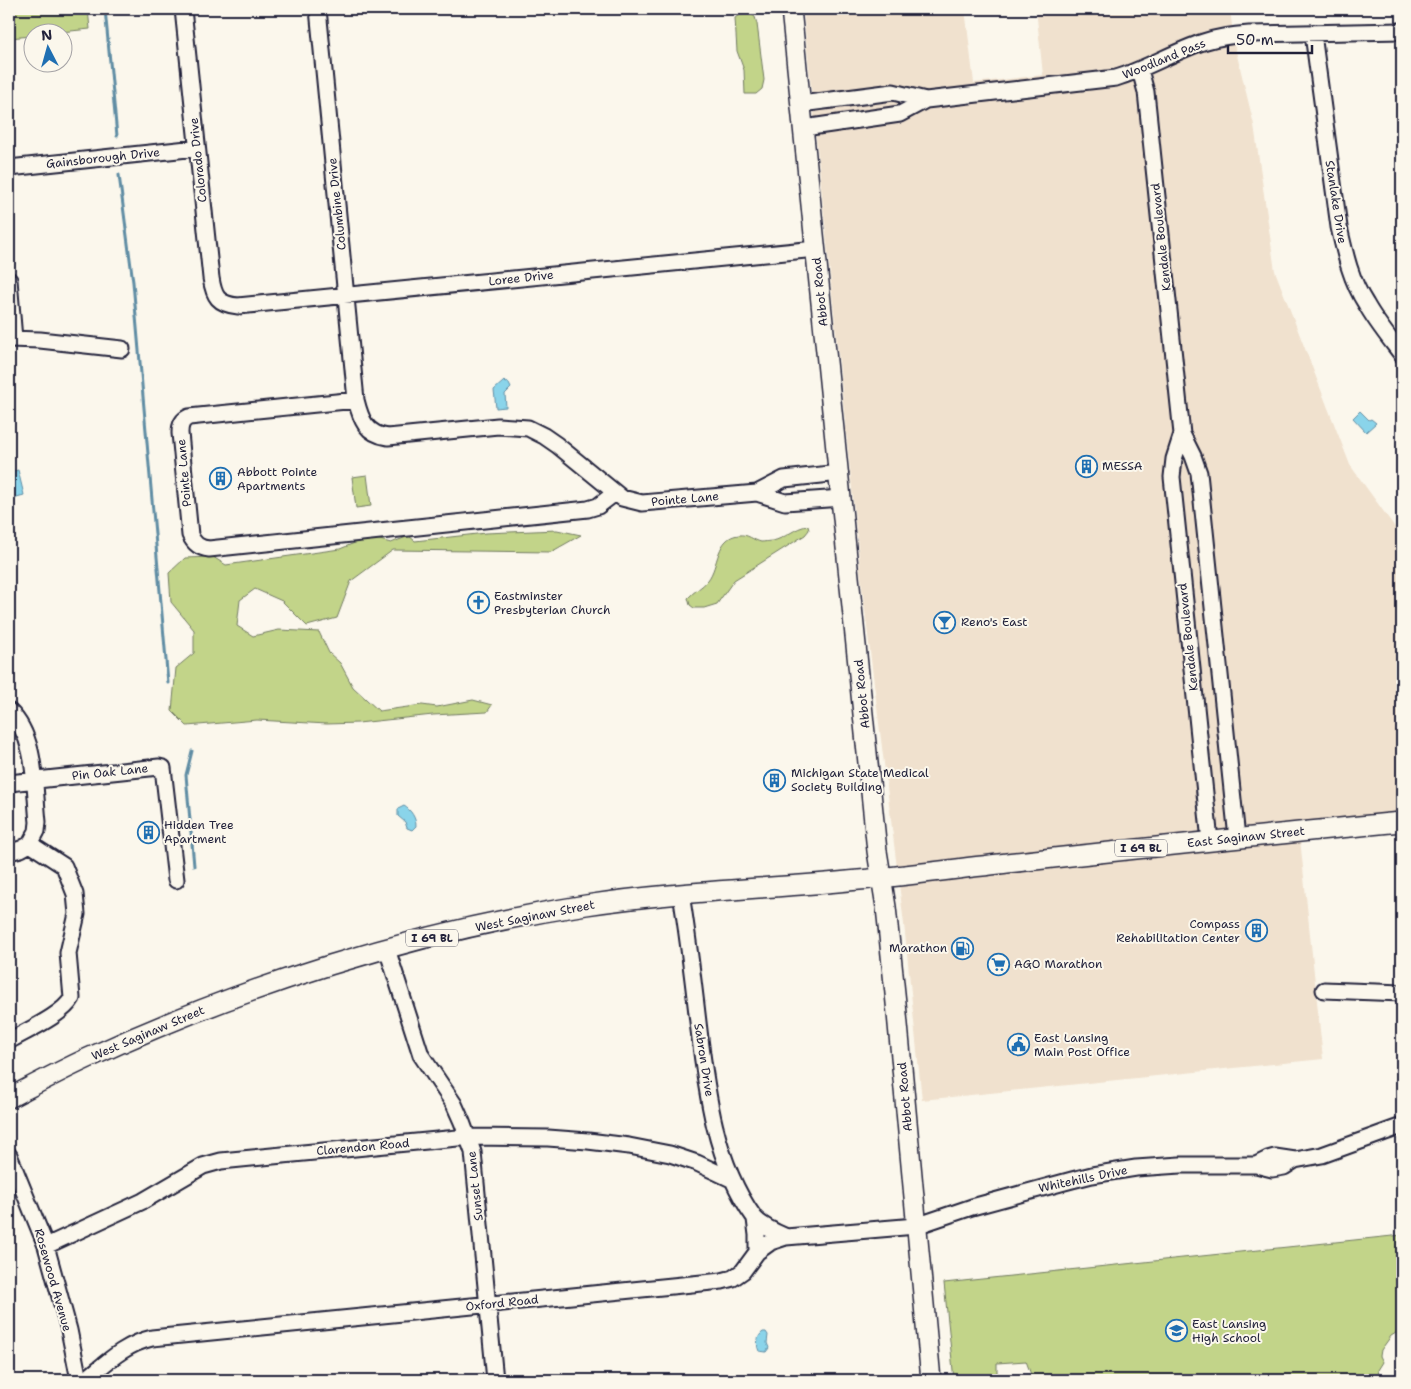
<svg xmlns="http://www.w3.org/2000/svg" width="1411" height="1389" viewBox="0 0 1411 1389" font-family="'Shantell Sans',sans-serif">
  <rect width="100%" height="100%" fill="#fbf7ec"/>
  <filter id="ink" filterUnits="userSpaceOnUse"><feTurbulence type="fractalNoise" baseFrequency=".02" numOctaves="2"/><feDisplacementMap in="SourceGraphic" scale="10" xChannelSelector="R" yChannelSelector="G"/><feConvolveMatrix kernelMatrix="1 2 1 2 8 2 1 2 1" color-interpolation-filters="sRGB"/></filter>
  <g filter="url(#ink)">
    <path fill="#f0e1ce" d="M 803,9 L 965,9 L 974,83 L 1043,75 L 1036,9 L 1230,9 L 1234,43 L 1254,125 L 1275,271 L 1350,465 L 1402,537 L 1402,828 L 1300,839 L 1323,1059 L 922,1100 L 904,924 L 862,587 Z"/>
    <path fill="#c2d489" stroke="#727b62" d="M 9,9 L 88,9 L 90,29 L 61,32 L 32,32 L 32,36 L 9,38 Z
      M 751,14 L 755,17 L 757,24 L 764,80 L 762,89 L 756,94 L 745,94 L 744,70 L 737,51 L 735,18 L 739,15 Z
      M 367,475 L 371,506 L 356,508 L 352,477 Z
      M 808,526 L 809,530 L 805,535 L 734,580 L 717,604 L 704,608 L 694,608 L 690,605 L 688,598 C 694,591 703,587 708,580 C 719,566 716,537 739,535 C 748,534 753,540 761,542 C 764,542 769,541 772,541 C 785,539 795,527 808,526 Z
      M 557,530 L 581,535 L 551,552 L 393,550 L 351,581 L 337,618 L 307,626 L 282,601 L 255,589 L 240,600 L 237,626 L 253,636 L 279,630 L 319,632 L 329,653 L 340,663 L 353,687 L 379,711 L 422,705 L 437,707 L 473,700 L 492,705 L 487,712 L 433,715 L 358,723 L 327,724 L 257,720 L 187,726 L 172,711 L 176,668 L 194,653 L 194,630 L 171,602 L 169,573 L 185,558 L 213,557 L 226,565 L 340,549 L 369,537 L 391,543 L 409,536 L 415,541 L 486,533 Z
      M 1402,1235 L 1402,1321 L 1396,1333 L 1391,1336 L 1381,1350 L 1380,1356 L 1383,1362 L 1378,1370 L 1380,1380 L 1033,1380 L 1026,1361 L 997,1363 L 997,1380 L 954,1380 L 944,1283 Z"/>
    <path fill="#8ad4ea" stroke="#608da4" d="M 504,381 L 506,383 L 508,382 L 511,388 L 505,394 L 506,407 L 496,408 L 494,390 Z
      M 1360,411 L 1369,420 L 1371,419 L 1376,423 L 1366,432 L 1353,418 Z
      M 13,469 L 14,471 L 18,470 L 24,495 L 13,498 L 9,483 L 9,470 Z
      M 404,806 C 411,810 416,818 416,826 L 412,830 L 407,828 L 405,822 L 398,816 L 398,809 Z
      M 763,1332 L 766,1332 L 768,1335 L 767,1343 L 769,1348 L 766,1352 L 759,1351 C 756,1345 757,1336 763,1332 Z"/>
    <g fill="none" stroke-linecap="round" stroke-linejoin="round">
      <path stroke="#608da4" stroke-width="3" d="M 105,9 L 117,136
        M 119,175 L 133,282 L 168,683
        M 192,751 L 186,775 L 194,866"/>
      <defs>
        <path id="minor" d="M 183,9 L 211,278 C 214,297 218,304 238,306 L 816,249
          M 318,9 L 356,400 C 361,420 366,434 388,437 L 498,426 L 528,428 L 544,436 L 557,445 L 622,498 L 642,503 L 757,493 L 784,479 L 840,473
          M 1313,34 L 1339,227 C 1345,254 1351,281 1366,304 C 1376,322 1390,339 1402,355
          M 1140,70 L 1146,92 L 1182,434 L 1193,456 L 1199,473 L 1237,838
          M 801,104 L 893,92 L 926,100 L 1116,78 C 1146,69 1173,52 1203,42 C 1218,37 1233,35 1249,34 L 1402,31
          M 804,128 L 900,114 L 926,100
          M 9,168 L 197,148
          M 9,280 L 14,339
          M 9,339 L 40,340 L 122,349
          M 356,400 L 189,417 C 182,420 180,425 180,433 L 190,535 C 194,544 199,548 209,549 L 588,509 L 598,506 L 615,493
          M 1182,434 L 1174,459 L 1172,477 L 1210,841
          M 757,493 L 785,502 L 842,498
          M 9,711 C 37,737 34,786 38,822 L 37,831 L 30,844
          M 9,783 L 159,767 L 163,768 L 176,880
          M 9,852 L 21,849 L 30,844
          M 681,894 C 688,936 693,979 698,1022 C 706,1088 714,1161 754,1217 C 761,1226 776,1232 786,1237
          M 387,949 L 421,1055 L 454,1104 L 462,1122 L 473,1152 L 495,1380
          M 1324,990 L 1402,993
          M 9,1041 C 26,1031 63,1015 72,998 L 68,953 L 77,914 L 75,894 L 64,866 L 30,844
          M 9,1155 L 46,1246 L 69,1330 L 79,1380
          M 1256,1165 L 1268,1159 L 1275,1157 L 1295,1160 L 1322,1155 L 1402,1126
          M 755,1219 L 757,1235 L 757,1252
          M 46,1246 L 143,1201 L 203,1166 L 221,1161 L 468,1137 L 548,1138 L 588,1141 L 629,1146 L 670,1154 L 697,1163 L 731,1179
          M 85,1380 C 106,1363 125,1344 152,1338 L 722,1281 L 733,1278 L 743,1271 L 757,1252 L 771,1242 L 786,1237 L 916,1226 L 972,1207 L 1072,1180 L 1092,1175 L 1136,1168 L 1180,1165 L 1256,1165 L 1272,1169 L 1284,1167 L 1295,1160"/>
        <path id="major" d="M 791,9 L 877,851 L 886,907 L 896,1003 L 931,1380
          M 9,1098 C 34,1085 60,1071 86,1059 C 240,987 418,931 586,905 C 677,891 768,889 859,880 C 911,875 963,868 1016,862 C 1145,848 1273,834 1402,822"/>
      </defs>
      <use href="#minor" stroke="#22223b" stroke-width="19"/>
      <use href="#major" stroke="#22223b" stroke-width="22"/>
      <use href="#minor" stroke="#fbf7ec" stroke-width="15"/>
      <use href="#major" stroke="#fbf7ec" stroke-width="19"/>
    </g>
  </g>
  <defs>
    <symbol id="building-ring" viewBox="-11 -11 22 22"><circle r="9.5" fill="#fbf7ec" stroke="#1f6fb2" stroke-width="1.5"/><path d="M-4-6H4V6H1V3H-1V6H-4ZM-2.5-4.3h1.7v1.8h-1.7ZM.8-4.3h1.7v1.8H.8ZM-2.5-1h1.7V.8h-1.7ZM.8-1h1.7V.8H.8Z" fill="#1f6fb2"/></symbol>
    <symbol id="church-ring" viewBox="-11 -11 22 22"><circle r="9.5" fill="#fbf7ec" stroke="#1f6fb2" stroke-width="1.5"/><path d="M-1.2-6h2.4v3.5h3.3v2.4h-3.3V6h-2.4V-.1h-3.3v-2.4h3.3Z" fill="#1f6fb2"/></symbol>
    <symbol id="bar-ring" viewBox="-11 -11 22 22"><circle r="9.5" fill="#fbf7ec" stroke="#1f6fb2" stroke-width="1.5"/><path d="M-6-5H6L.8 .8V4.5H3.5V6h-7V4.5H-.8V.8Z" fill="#1f6fb2"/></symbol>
    <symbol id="fuel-ring" viewBox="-11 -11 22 22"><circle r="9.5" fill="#fbf7ec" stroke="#1f6fb2" stroke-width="1.5"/><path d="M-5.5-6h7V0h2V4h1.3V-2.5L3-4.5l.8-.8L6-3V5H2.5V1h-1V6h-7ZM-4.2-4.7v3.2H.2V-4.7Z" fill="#1f6fb2"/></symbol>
    <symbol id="supermarket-ring" viewBox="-11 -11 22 22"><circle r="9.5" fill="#fbf7ec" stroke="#1f6fb2" stroke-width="1.5"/><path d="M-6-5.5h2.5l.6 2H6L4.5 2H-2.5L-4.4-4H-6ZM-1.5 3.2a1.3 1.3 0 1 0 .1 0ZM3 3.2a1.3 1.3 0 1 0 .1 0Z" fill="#1f6fb2"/></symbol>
    <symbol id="civic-ring" viewBox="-11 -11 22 22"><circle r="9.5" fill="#fbf7ec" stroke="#1f6fb2" stroke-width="1.5"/><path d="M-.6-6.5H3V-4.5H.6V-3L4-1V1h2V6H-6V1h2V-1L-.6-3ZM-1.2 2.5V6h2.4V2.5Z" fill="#1f6fb2"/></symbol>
    <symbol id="school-ring" viewBox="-11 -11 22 22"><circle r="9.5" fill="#fbf7ec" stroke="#1f6fb2" stroke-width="1.5"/><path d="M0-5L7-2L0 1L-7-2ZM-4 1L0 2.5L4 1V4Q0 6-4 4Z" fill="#1f6fb2"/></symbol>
  </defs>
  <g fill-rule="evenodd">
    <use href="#building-ring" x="1074" y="454" width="25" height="25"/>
    <use href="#building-ring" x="208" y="466" width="25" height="25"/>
    <use href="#church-ring" x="466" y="590" width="25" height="25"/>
    <use href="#bar-ring" x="932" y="610" width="25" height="25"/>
    <use href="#building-ring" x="762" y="768" width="25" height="25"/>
    <use href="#building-ring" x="136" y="820" width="25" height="25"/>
    <use href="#building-ring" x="1244" y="918" width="25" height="25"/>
    <use href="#fuel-ring" x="950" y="936" width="25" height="25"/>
    <use href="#supermarket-ring" x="986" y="952" width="25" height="25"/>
    <use href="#civic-ring" x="1006" y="1032" width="25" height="25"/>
    <use href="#school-ring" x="1164" y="1318" width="25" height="25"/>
  </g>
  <g text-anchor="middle" stroke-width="4" stroke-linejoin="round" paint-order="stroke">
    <g fill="#fbf7ec" stroke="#636270" stroke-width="1">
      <rect x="1115" y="839.5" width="52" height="17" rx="4"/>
      <rect x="406" y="929.5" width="52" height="17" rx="4"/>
    </g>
    <g font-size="11" font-weight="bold" fill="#22223b">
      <text x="1141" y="852">I 69 BL</text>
      <text x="432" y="942">I 69 BL</text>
    </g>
    <g font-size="12" fill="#22223b" stroke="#fbf7ec">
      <text transform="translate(1164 59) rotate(-22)" y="4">Woodland Pass</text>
      <text transform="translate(103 158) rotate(-6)" y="4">Gainsborough Drive</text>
      <text transform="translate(198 160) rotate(-96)" y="4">Colorado Drive</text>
      <text transform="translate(1336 202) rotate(81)" y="4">Stanlake Drive</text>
      <text transform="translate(337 204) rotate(-96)" y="4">Columbine Drive</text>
      <text transform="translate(1161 237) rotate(-96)" y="4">Kendale Boulevard</text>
      <text transform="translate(521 278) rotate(-6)" y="4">Loree Drive</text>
      <text transform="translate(820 292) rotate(-96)" y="4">Abbot Road</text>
      <text transform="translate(184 473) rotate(-95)" y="4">Pointe Lane</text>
      <text transform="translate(685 499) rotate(-5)" y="4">Pointe Lane</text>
      <text transform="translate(1188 637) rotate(-96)" y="4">Kendale Boulevard</text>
      <text transform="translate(862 694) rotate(-96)" y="4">Abbot Road</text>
      <text transform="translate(110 772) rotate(-6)" y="4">Pin Oak Lane</text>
      <text transform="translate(1246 837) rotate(-6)" y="4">East Saginaw Street</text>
      <text transform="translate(535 916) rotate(-11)" y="4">West Saginaw Street</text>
      <text transform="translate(148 1033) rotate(-23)" y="4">West Saginaw Street</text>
      <text transform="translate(704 1060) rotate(81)" y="4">Sabron Drive</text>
      <text transform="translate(905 1097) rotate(-95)" y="4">Abbot Road</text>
      <text transform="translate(363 1147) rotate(-5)" y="4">Clarendon Road</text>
      <text transform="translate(1083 1179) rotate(-12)" y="4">Whitehills Drive</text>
      <text transform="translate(475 1186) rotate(-96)" y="4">Sunset Lane</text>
      <text transform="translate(53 1280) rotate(74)" y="4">Rosewood Avenue</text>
      <text transform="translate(502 1303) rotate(-6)" y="4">Oxford Road</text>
    </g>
    <g font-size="12" fill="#22223b" stroke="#fbf7ec" text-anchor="start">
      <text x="1102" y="470">MESSA</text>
      <text x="237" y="476">Abbott Pointe<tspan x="237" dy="14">Apartments</tspan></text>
      <text x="494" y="600">Eastminster<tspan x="494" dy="14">Presbyterian Church</tspan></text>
      <text x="961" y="626">Reno's East</text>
      <text x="791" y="777">Michigan State Medical<tspan x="791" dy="14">Society Building</tspan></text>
      <text x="164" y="829">Hidden Tree<tspan x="164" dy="14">Apartment</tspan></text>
      <text x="1240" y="928" text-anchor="end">Compass<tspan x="1240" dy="14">Rehabilitation Center</tspan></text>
      <text x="947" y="952" text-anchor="end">Marathon</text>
      <text x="1014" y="968">AGO Marathon</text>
      <text x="1034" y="1042">East Lansing<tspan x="1034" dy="14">Main Post Office</tspan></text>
      <text x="1192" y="1328">East Lansing<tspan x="1192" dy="14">High School</tspan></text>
    </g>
  </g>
  <rect width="1411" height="1389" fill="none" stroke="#fbf7ec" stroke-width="30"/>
  <rect x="15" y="15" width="1381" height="1359" fill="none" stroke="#22223b" stroke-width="2" filter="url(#ink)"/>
  <g transform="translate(48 48) rotate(354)"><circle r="24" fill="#fbf7ec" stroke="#a4a2a5"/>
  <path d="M0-4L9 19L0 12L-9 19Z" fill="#1f6fb2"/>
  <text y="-8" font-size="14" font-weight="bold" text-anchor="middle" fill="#22223b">N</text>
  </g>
  <path d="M1228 45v8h84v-8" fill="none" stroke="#22223b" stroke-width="2.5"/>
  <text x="1236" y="45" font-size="15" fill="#22223b" stroke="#fbf7ec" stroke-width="4" paint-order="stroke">50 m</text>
</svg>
